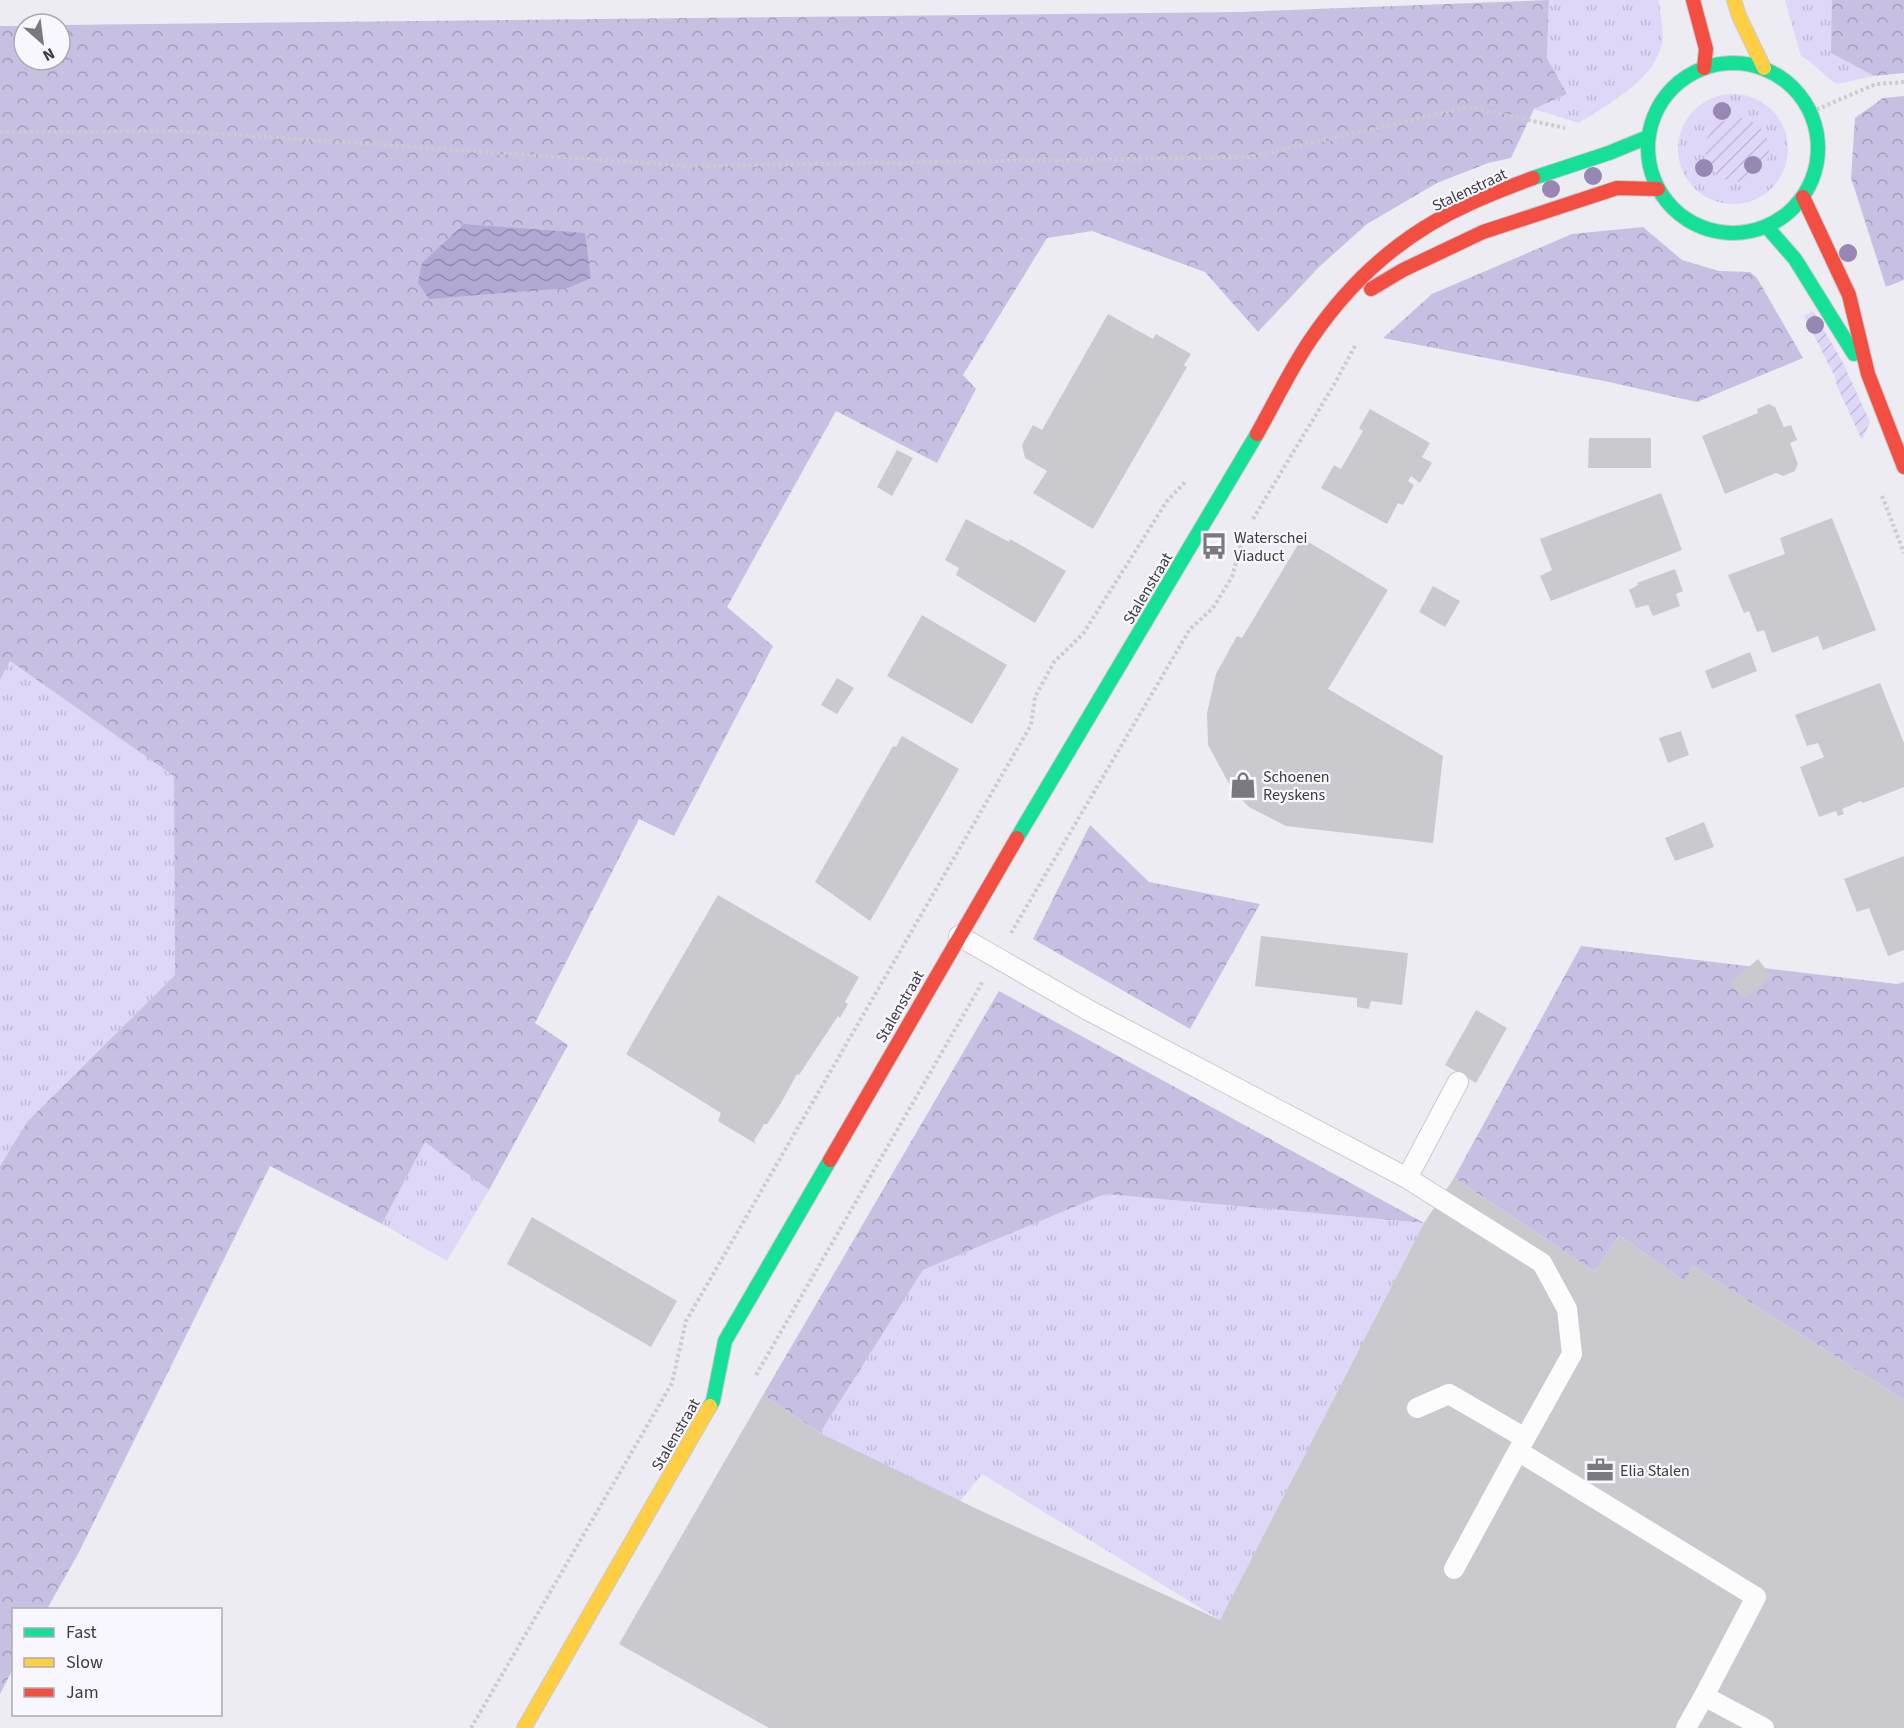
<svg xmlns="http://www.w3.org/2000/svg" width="1904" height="1728" viewBox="0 0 1904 1728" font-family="'Source Sans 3',sans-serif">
  <defs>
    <pattern id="grass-tufts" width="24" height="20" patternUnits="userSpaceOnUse" patternTransform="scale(1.5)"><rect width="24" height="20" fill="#dfd7f8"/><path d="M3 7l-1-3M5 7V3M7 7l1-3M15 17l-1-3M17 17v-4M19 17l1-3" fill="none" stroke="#c0b9d6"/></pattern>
    <pattern id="forest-crowns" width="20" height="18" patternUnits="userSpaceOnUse" patternTransform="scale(1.5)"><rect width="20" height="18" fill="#c8c0e3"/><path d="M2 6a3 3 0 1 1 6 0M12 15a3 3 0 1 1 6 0" fill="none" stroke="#a49dba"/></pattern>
    <pattern id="garden-furrows" width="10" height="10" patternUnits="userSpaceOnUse" patternTransform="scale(1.5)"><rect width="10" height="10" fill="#dfd7f8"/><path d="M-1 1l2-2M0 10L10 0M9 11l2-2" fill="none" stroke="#c0b9d6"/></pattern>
    <pattern id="water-waves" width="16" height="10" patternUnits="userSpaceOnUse" patternTransform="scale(1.5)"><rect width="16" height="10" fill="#b3a8d3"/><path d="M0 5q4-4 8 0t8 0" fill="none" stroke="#938aad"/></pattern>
  </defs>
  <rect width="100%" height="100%" fill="#edecf2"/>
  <path fill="url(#grass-tufts)" d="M 1549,0 L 1659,0 C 1660,13 1664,29 1662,43 C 1655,80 1608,104 1579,123 L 1534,109 L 1567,94 L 1547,58 Z
    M 1785,0 L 1832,0 L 1832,53 L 1874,76 L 1837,84 C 1823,76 1815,63 1801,56 Z
    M1678 149a55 55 0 1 1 110 0a55 55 0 1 1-110 0Z
    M 10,661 L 175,776 L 175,975 L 29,1121 L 0,1166 L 0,680 Z
    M 425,1142 L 489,1190 L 447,1261 L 382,1224 Z
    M 1105,1194 L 1424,1223 L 1220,1620 L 982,1474 L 939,1527 L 820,1433 L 923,1270 Z"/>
  <path fill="url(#forest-crowns)" d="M 1549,0 L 1547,58 L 1567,94 L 1534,109 L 1511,158 L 1488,163 L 1437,183 L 1367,224 L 1319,267 L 1258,332 L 1205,272 L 1092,231 L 1047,238 L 963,375 L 976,389 L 937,463 L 836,411 L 727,607 L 773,646 L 674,836 L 639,819 L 535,1023 L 568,1045 L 489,1190 L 425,1142 L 382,1224 L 270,1166 L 78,1554 L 47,1609 L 14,1610 L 13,1669 L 0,1694 L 0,1166 L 28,1121 L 175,975 L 174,776 L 10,661 L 0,680 L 0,26 L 24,26 L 24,60 L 60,60 L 60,25 L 1240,12 Z
    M 1832,0 L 1904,0 L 1904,73 L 1874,76 L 1831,53 Z
    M 1904,96 L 1904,280 L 1886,287 L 1851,178 L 1855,118 L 1883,98 Z
    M 1643,227 L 1682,260 L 1719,271 L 1750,272 L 1757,278 L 1803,358 L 1697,402 L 1609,382 L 1383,338 L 1432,294 L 1572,234 Z
    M 1090,825 L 1149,882 L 1260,904 L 1190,1029 L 1033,939 Z
    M 1581,946 L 1897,984 L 1904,982 L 1904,1400 L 1693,1266 L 1685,1282 L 1619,1235 L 1595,1272 L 1454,1178 Z
    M 999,991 L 1424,1223 L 1105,1194 L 923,1270 L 820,1433 L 763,1395 Z"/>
  <path fill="url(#garden-furrows)" d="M1705 150a32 32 0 1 1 64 0a32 32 0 1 1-64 0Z
    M 1813,311 L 1842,361 L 1870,422 L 1862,440 L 1837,386 L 1835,377 L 1804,316 Z"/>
  <path fill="url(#water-waves)" d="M 464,224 L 585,233 L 591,278 L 568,288 L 429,299 L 418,283 L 422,263 Z"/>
  <path fill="#cac9ce" d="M 1108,314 L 1153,339 L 1156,334 L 1191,354 L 1184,365 L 1187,367 L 1093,529 L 1033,493 L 1047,471 L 1025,458 L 1022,445 L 1033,425 L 1042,430 Z
    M 1769,404 L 1775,407 L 1784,427 L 1791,425 L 1797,440 L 1790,443 L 1798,464 L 1795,471 L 1783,476 L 1776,473 L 1725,494 L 1702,436 L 1758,413 L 1757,409 Z
    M 1370,409 L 1430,443 L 1422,457 L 1432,463 L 1420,483 L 1411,476 L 1408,481 L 1414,485 L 1403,505 L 1398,503 L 1387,524 L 1321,488 L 1334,465 L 1341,469 L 1363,431 L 1359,428 Z
    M 1589,438 L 1651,438 L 1651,468 L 1588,468 Z
    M 897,450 L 913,458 L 892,496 L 877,487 Z
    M 1661,493 L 1682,550 L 1551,601 L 1540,576 L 1552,570 L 1540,539 Z
    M 1832,518 L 1876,630 L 1823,650 L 1818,636 L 1772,653 L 1764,630 L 1757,632 L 1749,611 L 1744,613 L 1728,575 L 1785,554 L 1780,538 Z
    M 966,519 L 1009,542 L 1010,539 L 1066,571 L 1035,623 L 956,575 L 959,568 L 945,560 Z
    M 1302,538 L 1388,590 L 1328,689 L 1443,756 L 1433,843 L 1286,826 L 1249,807 L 1233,791 L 1208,745 L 1207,713 L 1216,674 L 1237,636 L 1242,638 Z
    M 1675,569 L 1683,591 L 1676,594 L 1680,606 L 1653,616 L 1648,605 L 1636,608 L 1629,590 L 1638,585 L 1637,583 Z
    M 1433,586 L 1460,601 L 1445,627 L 1419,612 Z
    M 922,615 L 1007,665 L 972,724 L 887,676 Z
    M 1750,652 L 1757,671 L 1712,689 L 1705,671 Z
    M 837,678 L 854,688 L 837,714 L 821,705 Z
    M 1880,683 L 1904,743 L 1904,787 L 1863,803 L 1861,801 L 1842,809 L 1844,814 L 1838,816 L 1836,811 L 1819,817 L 1800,767 L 1824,757 L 1818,743 L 1807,746 L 1795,715 Z
    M 1681,731 L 1689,755 L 1668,763 L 1659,738 Z
    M 902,736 L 959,769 L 870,921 L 815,882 L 893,746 L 896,747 Z
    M 1704,822 L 1714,847 L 1675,861 L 1665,838 Z
    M 1904,856 L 1904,950 L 1888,956 L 1869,908 L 1857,912 L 1844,879 Z
    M 718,895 L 859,977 L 845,1002 L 848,1004 L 840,1018 L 838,1016 L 799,1075 L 797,1074 L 781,1103 L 767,1124 L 764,1124 L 754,1141 L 756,1144 L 718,1121 L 721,1113 L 626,1054 Z
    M 1261,936 L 1408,953 L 1402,1005 L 1371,1001 L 1369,1009 L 1357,1007 L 1357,998 L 1255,986 Z
    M 1758,959 L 1772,977 L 1744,999 L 1730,983 Z
    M 1476,1010 L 1507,1028 L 1476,1083 L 1445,1065 Z
    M 1454,1178 L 1595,1272 L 1619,1235 L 1685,1282 L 1693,1266 L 1904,1400 L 1904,1728 L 769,1728 L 619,1644 L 763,1395 L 820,1433 L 975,1508 L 1220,1620 L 1424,1223 Z
    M 532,1217 L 677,1301 L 651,1347 L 507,1264 Z"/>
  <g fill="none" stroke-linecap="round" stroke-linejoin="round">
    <defs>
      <path id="lane" d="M 959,936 L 1088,1010 L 1407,1178 L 1542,1263 L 1567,1309 L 1572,1354 L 1518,1451
        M 1407,1178 L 1458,1082
        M 1417,1408 L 1449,1394 L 1525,1438
        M 1454,1569 L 1518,1451 L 1756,1597 L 1704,1696
        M 1686,1728 L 1704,1696 L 1764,1728"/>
      <path id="fast" d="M1648 148a85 85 0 1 1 170 0a85 85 0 1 1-170 0Z
        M 1533,178 L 1609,153 L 1648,137
        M 1767,227 L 1795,259 L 1854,354
        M 1017,838 L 1257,434
        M 710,1406 L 713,1401 L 725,1341 L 830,1160"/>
      <path id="slow" d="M 1734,0 L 1739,16 L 1764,68
        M 524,1728 L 710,1406"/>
      <path id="jam" d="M 1693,0 L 1706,49 L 1704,68
        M 1803,197 L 1849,295 L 1868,374 L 1904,467
        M 1371,289 L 1403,270 L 1483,232 L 1617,188 L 1658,189
        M 1257,434 C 1275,402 1291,368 1311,339 C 1351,280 1404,233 1469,204 C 1490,194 1512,186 1533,178
        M 830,1160 L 1017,838"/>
    </defs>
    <use href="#lane" stroke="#cac9cf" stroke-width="22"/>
    <use href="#fast" stroke="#cac9cf" stroke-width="16"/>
    <use href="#slow" stroke="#cac9cf" stroke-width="16"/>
    <use href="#jam" stroke="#cac9cf" stroke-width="16"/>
    <path stroke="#cccbce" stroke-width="4" stroke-dasharray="3 3" stroke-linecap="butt" d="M 1654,101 L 1667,94 L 1670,79
      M 1811,112 L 1876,84 L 1904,82
      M 0,132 L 180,131 L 691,166 L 1249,157 L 1469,107 L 1565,128
      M 1882,496 L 1904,553
      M 1253,519 L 1335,383 L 1356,344
      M 1011,933 L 1190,629 L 1213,608 L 1232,577 L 1244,533
      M 756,1375 L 983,981
      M 471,1728 L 672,1383 L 686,1321 L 1031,725 L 1035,697 L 1054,662 L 1083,634 L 1167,501 L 1186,481"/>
    <use href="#lane" stroke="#fcfcfd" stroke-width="20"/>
    <use href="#fast" stroke="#16e098" stroke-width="14"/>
    <use href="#slow" stroke="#ffcf43" stroke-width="14"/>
    <use href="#jam" stroke="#f24e42" stroke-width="14"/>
  </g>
  <g fill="#9688b3">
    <circle cx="1722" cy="111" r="9"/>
    <circle cx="1753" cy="165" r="9"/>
    <circle cx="1704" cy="168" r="9"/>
    <circle cx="1593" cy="176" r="9"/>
    <circle cx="1551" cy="189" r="9"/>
    <circle cx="1848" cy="253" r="9"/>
    <circle cx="1815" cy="325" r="9"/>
  </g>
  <defs>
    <symbol id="bus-bare" viewBox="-9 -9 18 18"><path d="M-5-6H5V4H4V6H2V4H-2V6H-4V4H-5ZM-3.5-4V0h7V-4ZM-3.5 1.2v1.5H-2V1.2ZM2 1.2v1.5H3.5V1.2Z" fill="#7a797f" stroke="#f8f6fe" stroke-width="2.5" paint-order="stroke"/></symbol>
    <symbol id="shop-bare" viewBox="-9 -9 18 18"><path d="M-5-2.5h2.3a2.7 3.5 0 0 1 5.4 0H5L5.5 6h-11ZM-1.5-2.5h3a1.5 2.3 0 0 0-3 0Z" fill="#7a797f" stroke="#f8f6fe" stroke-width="2.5" paint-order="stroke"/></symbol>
    <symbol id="office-bare" viewBox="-9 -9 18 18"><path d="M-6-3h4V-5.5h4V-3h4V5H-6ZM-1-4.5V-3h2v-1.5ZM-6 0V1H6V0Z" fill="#7a797f" stroke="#f8f6fe" stroke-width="2.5" paint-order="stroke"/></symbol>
  </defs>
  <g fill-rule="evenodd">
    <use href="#bus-bare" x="1195" y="527" width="38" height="38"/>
    <use href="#shop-bare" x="1224" y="766" width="38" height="38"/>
    <use href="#office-bare" x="1581" y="1451" width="38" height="38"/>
  </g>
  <g text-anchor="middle" stroke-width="4.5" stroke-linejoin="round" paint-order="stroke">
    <g font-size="16" fill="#3c3b41" stroke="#f8f6fe">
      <text transform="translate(1469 189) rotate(-25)" y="6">Stalenstraat</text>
      <text transform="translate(1147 588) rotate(-59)" y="6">Stalenstraat</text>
      <text transform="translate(899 1006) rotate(-60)" y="6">Stalenstraat</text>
      <text transform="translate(675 1434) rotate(-60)" y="6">Stalenstraat</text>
    </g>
    <g font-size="16" fill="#3c3b41" stroke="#f8f6fe" text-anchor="start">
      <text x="1234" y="543">Waterschei<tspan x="1234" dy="18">Viaduct</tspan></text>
      <text x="1263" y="782">Schoenen<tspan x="1263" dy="18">Reyskens</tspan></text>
      <text x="1620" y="1476">Elia Stalen</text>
    </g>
  </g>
  <rect x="12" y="1608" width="210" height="108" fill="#f8f6fe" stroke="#adabb2" stroke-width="1.5"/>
  <rect x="24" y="1628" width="30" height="9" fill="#16e098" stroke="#adabb2" stroke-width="1.5"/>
  <text x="66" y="1638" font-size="18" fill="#3c3b41">Fast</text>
  <rect x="24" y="1658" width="30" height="9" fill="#ffcf43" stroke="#adabb2" stroke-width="1.5"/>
  <text x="66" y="1668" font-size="18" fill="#3c3b41">Slow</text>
  <rect x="24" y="1688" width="30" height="9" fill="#f24e42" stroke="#adabb2" stroke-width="1.5"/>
  <text x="66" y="1698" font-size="18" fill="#3c3b41">Jam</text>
  <g transform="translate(42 42) rotate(152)"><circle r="28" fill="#f8f6fe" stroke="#adabb2" stroke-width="1.5"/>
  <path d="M0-4.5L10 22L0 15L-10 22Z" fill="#7a797f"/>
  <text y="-9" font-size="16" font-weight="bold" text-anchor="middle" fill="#3c3b41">N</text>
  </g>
</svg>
